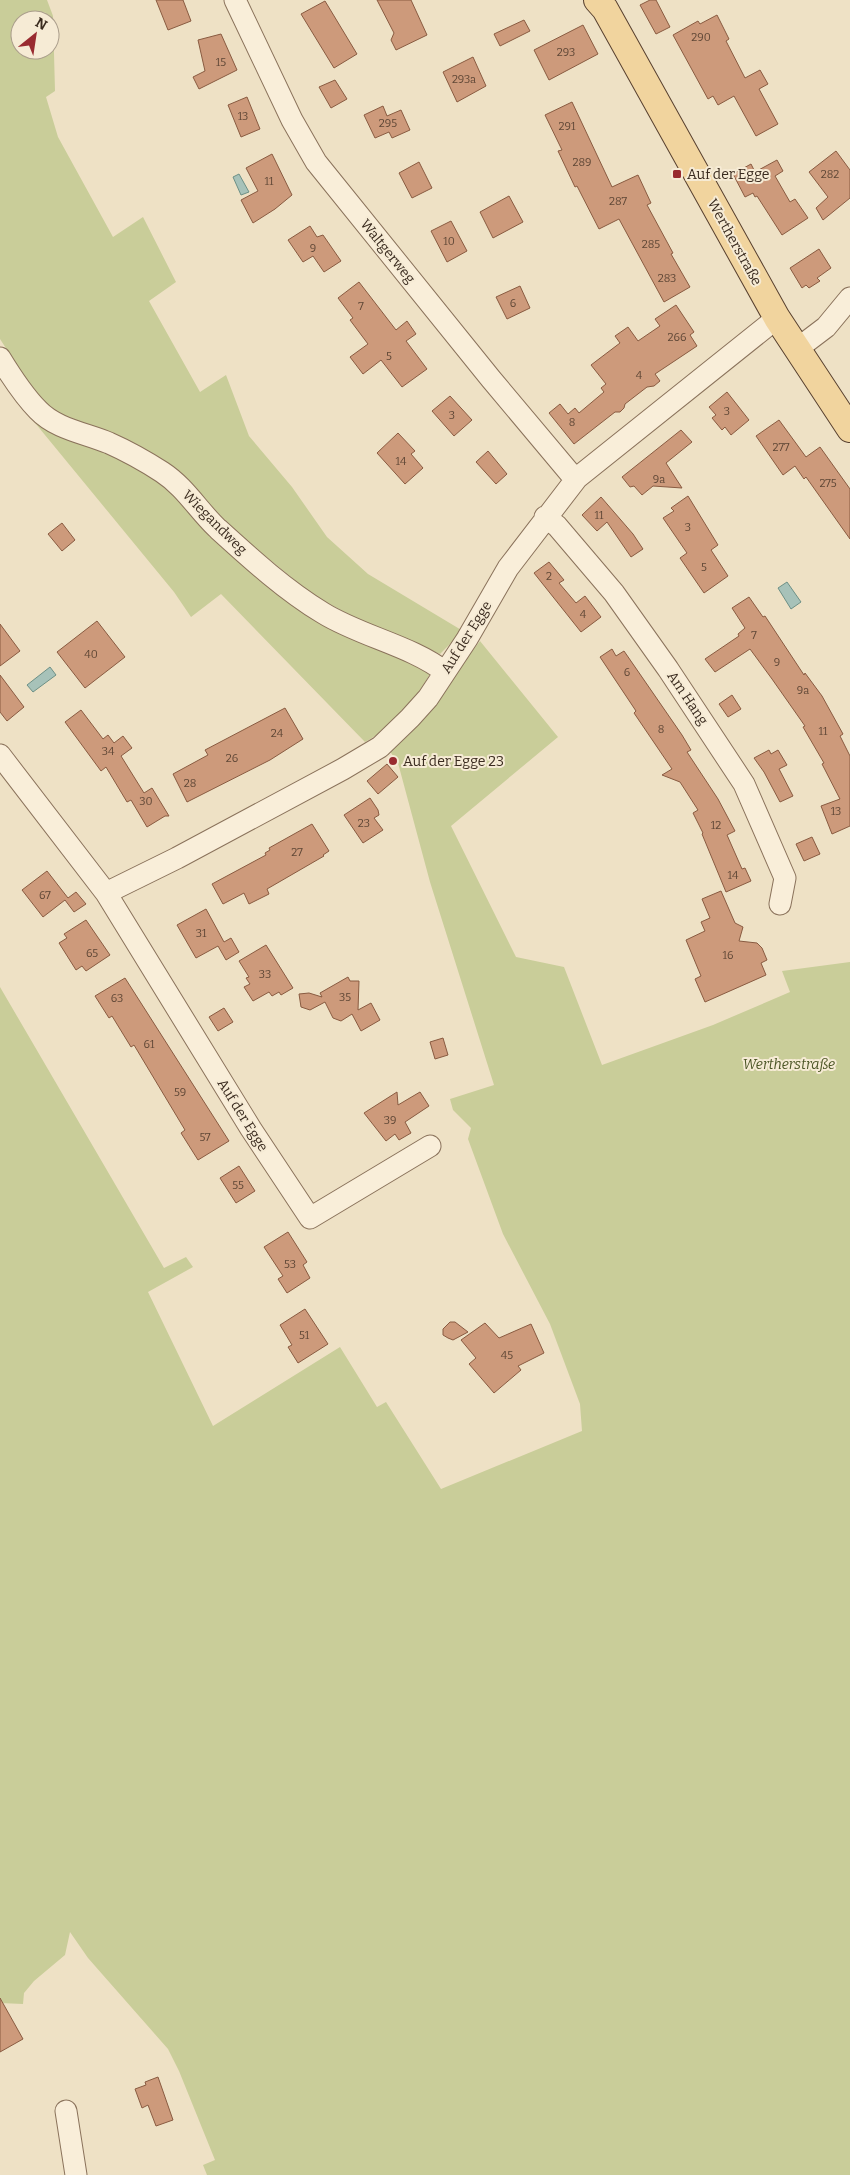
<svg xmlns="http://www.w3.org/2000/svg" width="850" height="2175" viewBox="0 0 850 2175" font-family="Bitter,serif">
  <rect width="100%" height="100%" fill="#eee1c5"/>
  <path fill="#c9cd99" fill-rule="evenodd" d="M 0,0 L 47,0 L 53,16 L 55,91 L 46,97 L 58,137 L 113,237 L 143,217 L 176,282 L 149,301 L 200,392 L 226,375 L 249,436 L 292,487 L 327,537 L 368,574 L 463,631 L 440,654 L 359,620 L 313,595 L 237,533 L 185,479 L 65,420 L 39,399 L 0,339 ZM 20,20 L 50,20 L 50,50 L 20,50 Z
    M 31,418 L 61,434 L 103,447 L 175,490 L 227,543 L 431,672 C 416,699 394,727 365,742 L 221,594 L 191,617 L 174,592 Z
    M 480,641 L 558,737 L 451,826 L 516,957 L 564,967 L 602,1065 L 713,1025 L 790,992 L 782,971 L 850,962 L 850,2175 L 207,2175 L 203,2165 L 215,2160 L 179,2071 L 168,2049 L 88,1958 L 70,1932 L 65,1955 L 34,1981 L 24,1993 L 23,2004 L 0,2003 L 0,987 L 164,1268 L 186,1257 L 193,1267 L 148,1292 L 213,1426 L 340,1347 L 377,1407 L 386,1402 L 441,1489 L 582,1431 L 580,1404 L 550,1324 L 503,1234 L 468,1139 L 471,1128 L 453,1110 L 450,1099 L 494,1085 L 430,882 L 398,763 L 389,750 L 418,722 Z"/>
  <path fill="#a7c2b9" stroke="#6d9086" d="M 239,174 L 249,192 L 241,195 L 233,177 Z
    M 787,582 L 801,602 L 791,609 L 778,588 Z
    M 50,667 L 56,675 L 33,692 L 27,685 Z"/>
  <path fill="#cd9a7b" stroke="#895b41" d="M 156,0 L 183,0 L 191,21 L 168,30 Z
    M 377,0 L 411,0 L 427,35 L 396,50 L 391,40 L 394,33 Z
    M 650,0 L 656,0 L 670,27 L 656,34 L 640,5 Z
    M 325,1 L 357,54 L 334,68 L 301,14 Z
    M 717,15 L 729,39 L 726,41 L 745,78 L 760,70 L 768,84 L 759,89 L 778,124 L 756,136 L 734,96 L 718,105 L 713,96 L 708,99 L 673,35 L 698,21 L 700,24 Z
    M 524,20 L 530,31 L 500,46 L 494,34 Z
    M 583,25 L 598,54 L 549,80 L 534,50 Z
    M 221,34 L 237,70 L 199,89 L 193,77 L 205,71 L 198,40 Z
    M 473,57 L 486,86 L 457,102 L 443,72 Z
    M 335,80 L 347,99 L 331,108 L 319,87 Z
    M 247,97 L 260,129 L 241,137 L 228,105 Z
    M 572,102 L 612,187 L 638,175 L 651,203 L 647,205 L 673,253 L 671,254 L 690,287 L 664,302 L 619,219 L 599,229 L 577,186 L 575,187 L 558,151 L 562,150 L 545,115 Z
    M 383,106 L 387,116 L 401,110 L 410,130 L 392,138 L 389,132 L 375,138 L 364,115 Z
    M 836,151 L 850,170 L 850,198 L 823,220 L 816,208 L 828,197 L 809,172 Z
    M 272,154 L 292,195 L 275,209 L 253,223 L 241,200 L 258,191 L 246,168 Z
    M 777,160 L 783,171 L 775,176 L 790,202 L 795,199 L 808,218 L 782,235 L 757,196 L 755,197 L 753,193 L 745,197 L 733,174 L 751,164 L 755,172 Z
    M 419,162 L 432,188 L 412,198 L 399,173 Z
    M 509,196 L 523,222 L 493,238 L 480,212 Z
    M 451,221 L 467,251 L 447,262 L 431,231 Z
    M 310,226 L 317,237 L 323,235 L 341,261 L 324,272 L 313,256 L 303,262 L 288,240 Z
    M 819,249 L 831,268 L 817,278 L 820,281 L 809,288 L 806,285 L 802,288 L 790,268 Z
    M 359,282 L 396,330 L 407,321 L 416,334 L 406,341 L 427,369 L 402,387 L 381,360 L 363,374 L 350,357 L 368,344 L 350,320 L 353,318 L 338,298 Z
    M 520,286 L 530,308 L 507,319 L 496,297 Z
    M 676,305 L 694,332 L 690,335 L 697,346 L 655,374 L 660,381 L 654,386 L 647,387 L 625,404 L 624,408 L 620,412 L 615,412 L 574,444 L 549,413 L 560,404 L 568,414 L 575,408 L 579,413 L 604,392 L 601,388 L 606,384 L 591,365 L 620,343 L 615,336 L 628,327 L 638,341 L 660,326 L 655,319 Z
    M 727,392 L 749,420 L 731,435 L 725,427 L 722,430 L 712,418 L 716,415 L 709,407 Z
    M 450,396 L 472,420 L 454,436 L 432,411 Z
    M 779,420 L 806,457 L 820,447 L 850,489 L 850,539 L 806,477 L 804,479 L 795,466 L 783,475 L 756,436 Z
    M 681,430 L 692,442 L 666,463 L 682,488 L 653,486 L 642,495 L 634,486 L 630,487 L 622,477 Z
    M 398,433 L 415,451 L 411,454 L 423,468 L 405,484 L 377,453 Z
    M 488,451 L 507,474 L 496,484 L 476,462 Z
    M 688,496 L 718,545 L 711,550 L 728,576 L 704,593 L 680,558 L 687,553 L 663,518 L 674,511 L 671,508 Z
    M 601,497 L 633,534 L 643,549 L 631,557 L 607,522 L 597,531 L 582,515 Z
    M 62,523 L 75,540 L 62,551 L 48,534 Z
    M 549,562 L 564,580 L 559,583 L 576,603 L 585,596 L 601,617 L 581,632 L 534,573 Z
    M 749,597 L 763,617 L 765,616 L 804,675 L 805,673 L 822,696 L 843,734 L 840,736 L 850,756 L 850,826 L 832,834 L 821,806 L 840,799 L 822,764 L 824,763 L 803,727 L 805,726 L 772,679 L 750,649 L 715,672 L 705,659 L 739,636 L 738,634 L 745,628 L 732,608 Z
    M 97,621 L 125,657 L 85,688 L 57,652 Z
    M 0,624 L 20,651 L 0,666 Z
    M 612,649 L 616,656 L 624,651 L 682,735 L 691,750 L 687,752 L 718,799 L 735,831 L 727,835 L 742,869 L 745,868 L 751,881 L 726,892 L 702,834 L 703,833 L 693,813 L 698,810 L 680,782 L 662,775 L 672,769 L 634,713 L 636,711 L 600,657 Z
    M 0,675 L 24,707 L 7,721 L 0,712 Z
    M 732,695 L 741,709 L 728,717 L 719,704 Z
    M 285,708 L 303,739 L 270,760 L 187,802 L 173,774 L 208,755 L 205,750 Z
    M 81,710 L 103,739 L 108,735 L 114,743 L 123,736 L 132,748 L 121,756 L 144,793 L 152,788 L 169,816 L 165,816 L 147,827 L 131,800 L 127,802 L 106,767 L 101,771 L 65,722 Z
    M 769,750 L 771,754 L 778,750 L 787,765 L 779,769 L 793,796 L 780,802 L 764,772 L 754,758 Z
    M 387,764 L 398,777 L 378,794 L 367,781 Z
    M 370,798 L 378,810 L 379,815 L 374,818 L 383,830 L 363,843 L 344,815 Z
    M 312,824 L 329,851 L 323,855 L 324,856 L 267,889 L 269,894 L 249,904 L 244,893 L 223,904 L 212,884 L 266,855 L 265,853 L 270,850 L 269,848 Z
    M 812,837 L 820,854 L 804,861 L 796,844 Z
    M 47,871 L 68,898 L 76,892 L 86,904 L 74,912 L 65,900 L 43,917 L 22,890 Z
    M 721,891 L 735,923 L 743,927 L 739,941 L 757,943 L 762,948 L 767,960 L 761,963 L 766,975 L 705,1002 L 695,979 L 701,976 L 686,940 L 705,931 L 701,922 L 710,918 L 702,899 Z
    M 206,909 L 224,942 L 231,938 L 239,952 L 226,960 L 218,946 L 196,958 L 177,925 Z
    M 86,920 L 110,955 L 86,971 L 82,966 L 76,970 L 59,943 L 67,938 L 64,934 Z
    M 266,945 L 293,988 L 281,995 L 279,992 L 272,996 L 269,992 L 253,1001 L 244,987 L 250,984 L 246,978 L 249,977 L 239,961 Z
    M 348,977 L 350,981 L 359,981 L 358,1010 L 371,1003 L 380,1020 L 361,1031 L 352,1014 L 341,1021 L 333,1018 L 325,1002 L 310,1010 L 301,1007 L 299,994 L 309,993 L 322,997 L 320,993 Z
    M 125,978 L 229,1141 L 198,1160 L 181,1133 L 185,1130 L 134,1045 L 131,1047 L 112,1016 L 109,1018 L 95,996 Z
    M 224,1008 L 233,1022 L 218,1031 L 209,1017 Z
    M 443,1038 L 448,1055 L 435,1059 L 430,1042 Z
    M 397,1092 L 398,1105 L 420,1092 L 429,1106 L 405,1122 L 411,1133 L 399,1140 L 395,1134 L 386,1141 L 364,1113 Z
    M 239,1166 L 255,1191 L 236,1203 L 220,1178 Z
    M 288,1232 L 307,1262 L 303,1265 L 310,1278 L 287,1293 L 278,1279 L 283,1276 L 264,1247 Z
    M 305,1309 L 328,1344 L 298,1363 L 288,1347 L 292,1345 L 280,1325 Z
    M 450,1322 L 455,1322 L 468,1332 L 453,1340 L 448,1338 L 443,1335 L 443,1329 Z
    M 485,1323 L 499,1338 L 531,1324 L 544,1353 L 518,1366 L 521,1370 L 494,1393 L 469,1364 L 476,1358 L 461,1340 Z
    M 0,1998 L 23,2039 L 0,2052 Z
    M 158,2077 L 173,2120 L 156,2126 L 148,2105 L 142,2108 L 135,2089 L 146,2085 L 145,2082 Z"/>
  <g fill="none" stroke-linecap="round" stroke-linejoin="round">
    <defs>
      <path id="minor" d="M 235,0 L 292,120 L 316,162 L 491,379 L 569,472 L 577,478
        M 797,349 L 826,327 L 850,298
        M 0,358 C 11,376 23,395 38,410 C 56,429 85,433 109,443 C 127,451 145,461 162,472 C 185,487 198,510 217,528 C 250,558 285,590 323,613 C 360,636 412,646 445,672
        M 545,517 L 557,526 L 614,593 L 668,669 L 744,784 L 785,878 L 780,904
        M 0,755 L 106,893 L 251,1129 L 310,1218 L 430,1146
        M 106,893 L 177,858 L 343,769 L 380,747 L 410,718 L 428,698 L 467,639 L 508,568 L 577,478 L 777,318
        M 66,2111 L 76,2175"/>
      <path id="major" d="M 597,0 L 605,9 L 777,318 L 850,429"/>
    </defs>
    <use href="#minor" stroke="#8a725b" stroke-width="23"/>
    <use href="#major" stroke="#58402f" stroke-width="28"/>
    <use href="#minor" stroke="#f9eed9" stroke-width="21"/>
    <use href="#major" stroke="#f1d49e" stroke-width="26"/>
  </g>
  <g fill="#992b30" stroke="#f6ebd5" stroke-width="2">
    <rect x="672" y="169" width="10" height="10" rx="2.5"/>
    <circle cx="393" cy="761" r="5"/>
  </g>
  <g text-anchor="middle" stroke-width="4" stroke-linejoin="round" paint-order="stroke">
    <g font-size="11" fill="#5f4736">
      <text x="701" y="41">290</text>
      <text x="566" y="56">293</text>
      <text x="221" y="66">15</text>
      <text x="464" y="83">293a</text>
      <text x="243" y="120">13</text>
      <text x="388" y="127">295</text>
      <text x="567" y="130">291</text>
      <text x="582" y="166">289</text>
      <text x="830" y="178">282</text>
      <text x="269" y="185">11</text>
      <text x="618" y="205">287</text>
      <text x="449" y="245">10</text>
      <text x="651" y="248">285</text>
      <text x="313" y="252">9</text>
      <text x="667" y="282">283</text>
      <text x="513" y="307">6</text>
      <text x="361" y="310">7</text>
      <text x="677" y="341">266</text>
      <text x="389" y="360">5</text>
      <text x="639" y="379">4</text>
      <text x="727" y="415">3</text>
      <text x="452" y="419">3</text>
      <text x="572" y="426">8</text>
      <text x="781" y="451">277</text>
      <text x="401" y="465">14</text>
      <text x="659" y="483">9a</text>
      <text x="828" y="487">275</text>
      <text x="599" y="519">11</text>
      <text x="688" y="531">3</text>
      <text x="704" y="571">5</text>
      <text x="549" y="580">2</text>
      <text x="583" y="618">4</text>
      <text x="754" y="639">7</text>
      <text x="91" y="658">40</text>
      <text x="777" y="666">9</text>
      <text x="627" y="676">6</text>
      <text x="803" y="694">9a</text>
      <text x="661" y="733">8</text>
      <text x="823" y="735">11</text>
      <text x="277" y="737">24</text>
      <text x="108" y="755">34</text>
      <text x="232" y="762">26</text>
      <text x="190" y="787">28</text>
      <text x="146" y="805">30</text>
      <text x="836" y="815">13</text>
      <text x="364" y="827">23</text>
      <text x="716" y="829">12</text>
      <text x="297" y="856">27</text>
      <text x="733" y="879">14</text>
      <text x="45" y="899">67</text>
      <text x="201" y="937">31</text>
      <text x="92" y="957">65</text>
      <text x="728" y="959">16</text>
      <text x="265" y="978">33</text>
      <text x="345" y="1001">35</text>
      <text x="117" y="1002">63</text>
      <text x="149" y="1048">61</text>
      <text x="180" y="1096">59</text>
      <text x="390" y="1124">39</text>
      <text x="205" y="1141">57</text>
      <text x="238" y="1189">55</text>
      <text x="290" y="1268">53</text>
      <text x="304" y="1339">51</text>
      <text x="507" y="1359">45</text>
    </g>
    <g font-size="14" fill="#3a2b1f" stroke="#f6ebd5" text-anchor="start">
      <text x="687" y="179">Auf der Egge</text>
      <text x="403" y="766">Auf der Egge 23</text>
    </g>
    <g font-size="14" fill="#3a2b1f" stroke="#f6ebd5">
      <text transform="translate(735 242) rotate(61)" y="5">Wertherstraße</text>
      <text transform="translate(388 251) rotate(51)" y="5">Waltgerweg</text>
      <text transform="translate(215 522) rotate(45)" y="5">Wiegandweg</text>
      <text transform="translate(466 637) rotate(-58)" y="5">Auf der Egge</text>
      <text transform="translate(688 698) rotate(56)" y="5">Am Hang</text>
      <text transform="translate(243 1115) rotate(58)" y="5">Auf der Egge</text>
    </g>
    <g font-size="14" font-style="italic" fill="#4c5626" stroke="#f6ebd5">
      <text x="789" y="1069">Wertherstraße</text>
    </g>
  </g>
  <g transform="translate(35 35) rotate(30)"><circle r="24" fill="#f6ebd5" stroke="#ab9e8c"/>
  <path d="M0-4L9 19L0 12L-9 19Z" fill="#992b30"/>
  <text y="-8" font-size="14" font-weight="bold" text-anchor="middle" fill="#3a2b1f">N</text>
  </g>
</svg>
